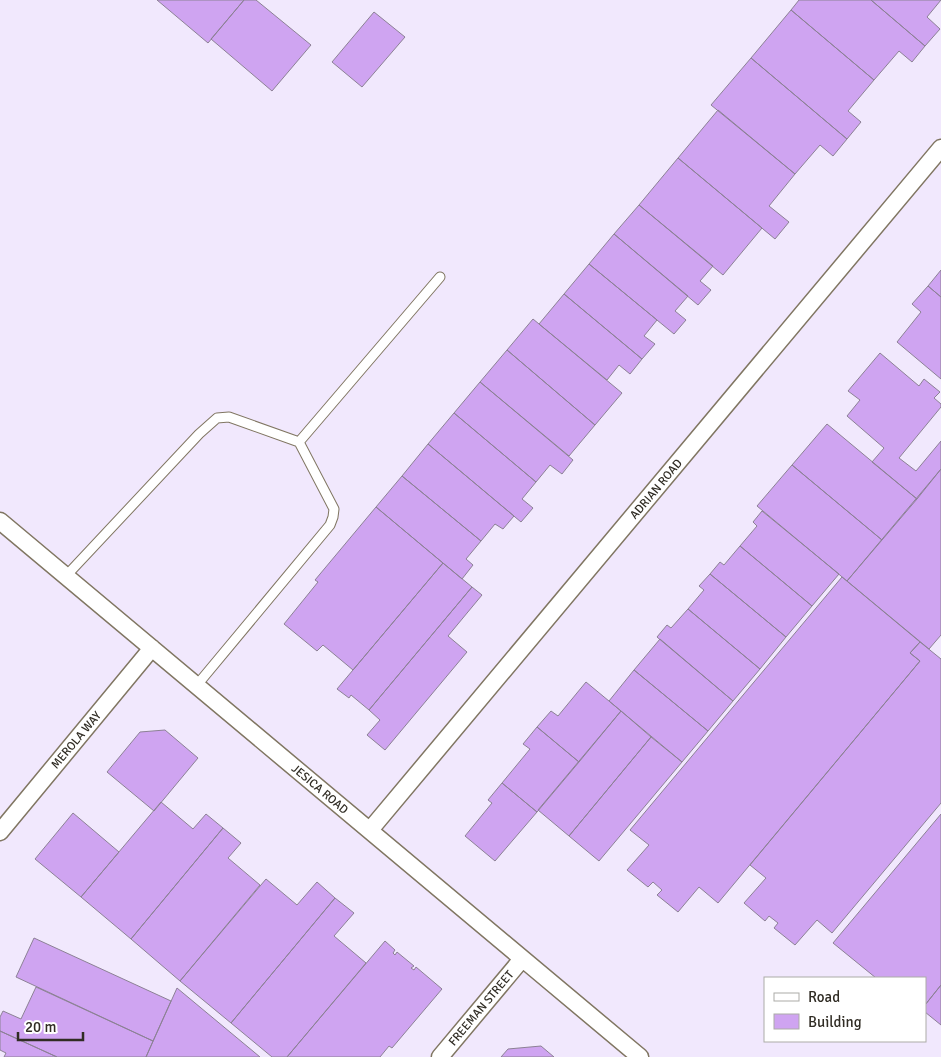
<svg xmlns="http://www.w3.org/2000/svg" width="941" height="1057" viewBox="0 0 941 1057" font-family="Signika,sans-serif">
  <rect width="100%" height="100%" fill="#fef5e3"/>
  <path fill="#f1e8fd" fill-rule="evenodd" d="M 0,0 L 941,0 L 941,1057 L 0,1057 ZM 765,978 L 925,978 L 925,1041 L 765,1041 Z"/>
  <path fill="#cfa4f1" stroke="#8c8195" d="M 157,0 L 244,0 L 208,43 Z
    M 244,0 L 256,0 L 311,45 L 272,91 L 211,39 Z
    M 799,0 L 871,0 L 925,46 L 912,62 L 899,51 L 874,80 L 791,10 Z
    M 871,0 L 941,0 L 927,17 L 940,29 L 925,46 Z
    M 791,10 L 874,80 L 848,111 L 861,122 L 847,139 L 751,58 Z
    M 374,12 L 405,37 L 362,87 L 332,62 Z
    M 751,58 L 847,139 L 833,156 L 820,145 L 795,174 L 711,105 Z
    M 718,110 L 795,174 L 769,206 L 789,222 L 775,239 L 678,158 Z
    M 678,158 L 762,228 L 723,275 L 639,205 Z
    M 639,205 L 713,266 L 700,281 L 711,290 L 698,305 L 614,234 Z
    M 614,234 L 688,296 L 675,311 L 686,320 L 674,334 L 589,264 Z
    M 589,264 L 657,320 L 644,336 L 655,344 L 642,359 L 564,294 Z
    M 941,270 L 941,297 L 928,286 Z
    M 928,286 L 941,297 L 941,379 L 897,342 L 921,312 L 912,304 Z
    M 564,294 L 642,359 L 630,374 L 619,365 L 607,380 L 539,324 Z
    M 533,319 L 622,393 L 595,425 L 507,350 Z
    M 507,350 L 595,425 L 569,456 L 480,382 Z
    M 880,353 L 919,386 L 924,379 L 940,392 L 934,398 L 941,404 L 941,407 L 899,458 L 916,471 L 941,441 L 941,469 L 917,499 L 872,462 L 884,448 L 847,416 L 860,400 L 848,391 Z
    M 480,382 L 573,460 L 562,474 L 550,465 L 536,482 L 454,413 Z
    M 454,413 L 536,482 L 522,499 L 533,508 L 521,522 L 428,444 Z
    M 827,424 L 917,499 L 882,540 L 792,465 Z
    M 428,444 L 514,516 L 503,529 L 495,524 L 481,541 L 402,476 Z
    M 792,465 L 882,540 L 847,581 L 757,506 Z
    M 941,469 L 941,635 L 929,649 L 847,581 Z
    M 402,476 L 481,541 L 466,559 L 473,565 L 462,579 L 376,507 Z
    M 376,507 L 443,563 L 353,670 L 323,645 L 317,651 L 284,624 L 318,582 L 315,580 Z
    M 762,511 L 839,574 L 812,606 L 740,546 L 757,526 L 753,522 Z
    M 740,546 L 812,606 L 786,637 L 710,574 L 720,562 L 724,565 Z
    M 443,563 L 472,587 L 369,710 L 351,695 L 349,698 L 337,689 Z
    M 710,574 L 786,637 L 760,669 L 688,609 L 704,590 L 699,586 Z
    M 842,577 L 920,642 L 910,653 L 920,661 L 718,903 L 699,887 L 678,912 L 657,895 L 662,890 L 653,882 L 648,887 L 627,870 L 649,845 L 630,830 Z
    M 472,587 L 482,595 L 448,636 L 467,652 L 385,750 L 367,735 L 380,720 L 369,710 Z
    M 688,609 L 760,669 L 733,701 L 657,637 L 667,625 L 671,628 Z
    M 660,639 L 733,701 L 708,731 L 634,670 Z
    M 920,642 L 941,659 L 941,803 L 832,933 L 817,920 L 795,945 L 774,928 L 778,923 L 769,916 L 765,921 L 744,903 L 766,878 L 750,865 L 920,661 L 910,653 Z
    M 634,670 L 708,731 L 682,762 L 609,701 Z
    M 586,682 L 621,711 L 579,762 L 537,727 L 551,711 L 558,716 Z
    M 621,711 L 651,737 L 569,836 L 538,810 Z
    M 537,727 L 579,762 L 537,812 L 502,783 L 530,749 L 523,744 Z
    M 165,730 L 198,758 L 154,811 L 107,772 L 140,732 Z
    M 651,737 L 682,762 L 599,861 L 569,836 Z
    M 502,783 L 537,812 L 495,861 L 465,836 L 492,803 L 488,800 Z
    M 161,802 L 193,829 L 206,814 L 223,828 L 131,939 L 81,897 Z
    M 73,813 L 119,852 L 81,897 L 35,859 Z
    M 941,814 L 941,985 L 925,1005 L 925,978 L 876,978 L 833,943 Z
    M 223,828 L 241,843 L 228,858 L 260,885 L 180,981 L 131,939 Z
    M 266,879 L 297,905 L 317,882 L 335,898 L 231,1023 L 180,981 Z
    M 335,898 L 354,913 L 334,936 L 366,963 L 287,1057 L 272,1057 L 231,1023 Z
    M 34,938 L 171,1001 L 153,1041 L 16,977 Z
    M 385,941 L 395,950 L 393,953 L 395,955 L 397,952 L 414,966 L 411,968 L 414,970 L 416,967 L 442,989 L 392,1048 L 389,1046 L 380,1057 L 287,1057 Z
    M 941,985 L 941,1025 L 925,1012 L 925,1005 Z
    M 36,987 L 153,1041 L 146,1057 L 57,1057 L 0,1031 L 0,1017 L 3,1011 L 21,1019 Z
    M 177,988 L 260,1057 L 146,1057 Z
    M 0,1031 L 57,1057 L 4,1057 L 6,1053 L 0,1050 Z
    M 541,1046 L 554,1057 L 501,1057 L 508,1049 Z"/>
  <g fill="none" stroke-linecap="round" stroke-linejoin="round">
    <defs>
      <path id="lane" d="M 299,442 L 440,277
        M 66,576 L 199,434 L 217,418 L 229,417 L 299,442 L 334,509 L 333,517 L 330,525 L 197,685"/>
      <path id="street" d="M 0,521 L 640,1057
        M 370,830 L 941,148
        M 0,832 L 152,648
        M 440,1057 L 522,959"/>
    </defs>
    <use href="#lane" stroke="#807662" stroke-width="11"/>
    <use href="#street" stroke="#807662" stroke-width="19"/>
    <use href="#lane" stroke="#fff" stroke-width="9"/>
    <use href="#street" stroke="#fff" stroke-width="16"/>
  </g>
  <g text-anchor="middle" stroke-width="4" stroke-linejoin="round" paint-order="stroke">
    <g font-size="12" fill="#302c24" stroke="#fff">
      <text transform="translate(656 489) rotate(-50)" y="4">ADRIAN ROAD</text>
      <text transform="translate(76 740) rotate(-50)" y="4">MEROLA WAY</text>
      <text transform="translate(320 789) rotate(40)" y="4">JESICA ROAD</text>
      <text transform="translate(481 1008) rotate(-50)" y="4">FREEMAN STREET</text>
    </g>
  </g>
  <rect x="764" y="977" width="162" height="65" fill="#ffffff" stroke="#acaba7"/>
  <rect x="774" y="993" width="25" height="8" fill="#ffffff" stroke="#acaba7"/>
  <text x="808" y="1002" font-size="15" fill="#302c24">Road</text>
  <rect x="774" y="1014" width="25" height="15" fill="#cfa4f1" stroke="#acaba7"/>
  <text x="808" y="1027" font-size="15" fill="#302c24">Building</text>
  <path d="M18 1032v8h65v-8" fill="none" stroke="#302c24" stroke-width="2.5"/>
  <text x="25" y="1032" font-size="15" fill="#302c24" stroke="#ffffff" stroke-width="4" paint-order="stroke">20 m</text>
</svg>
